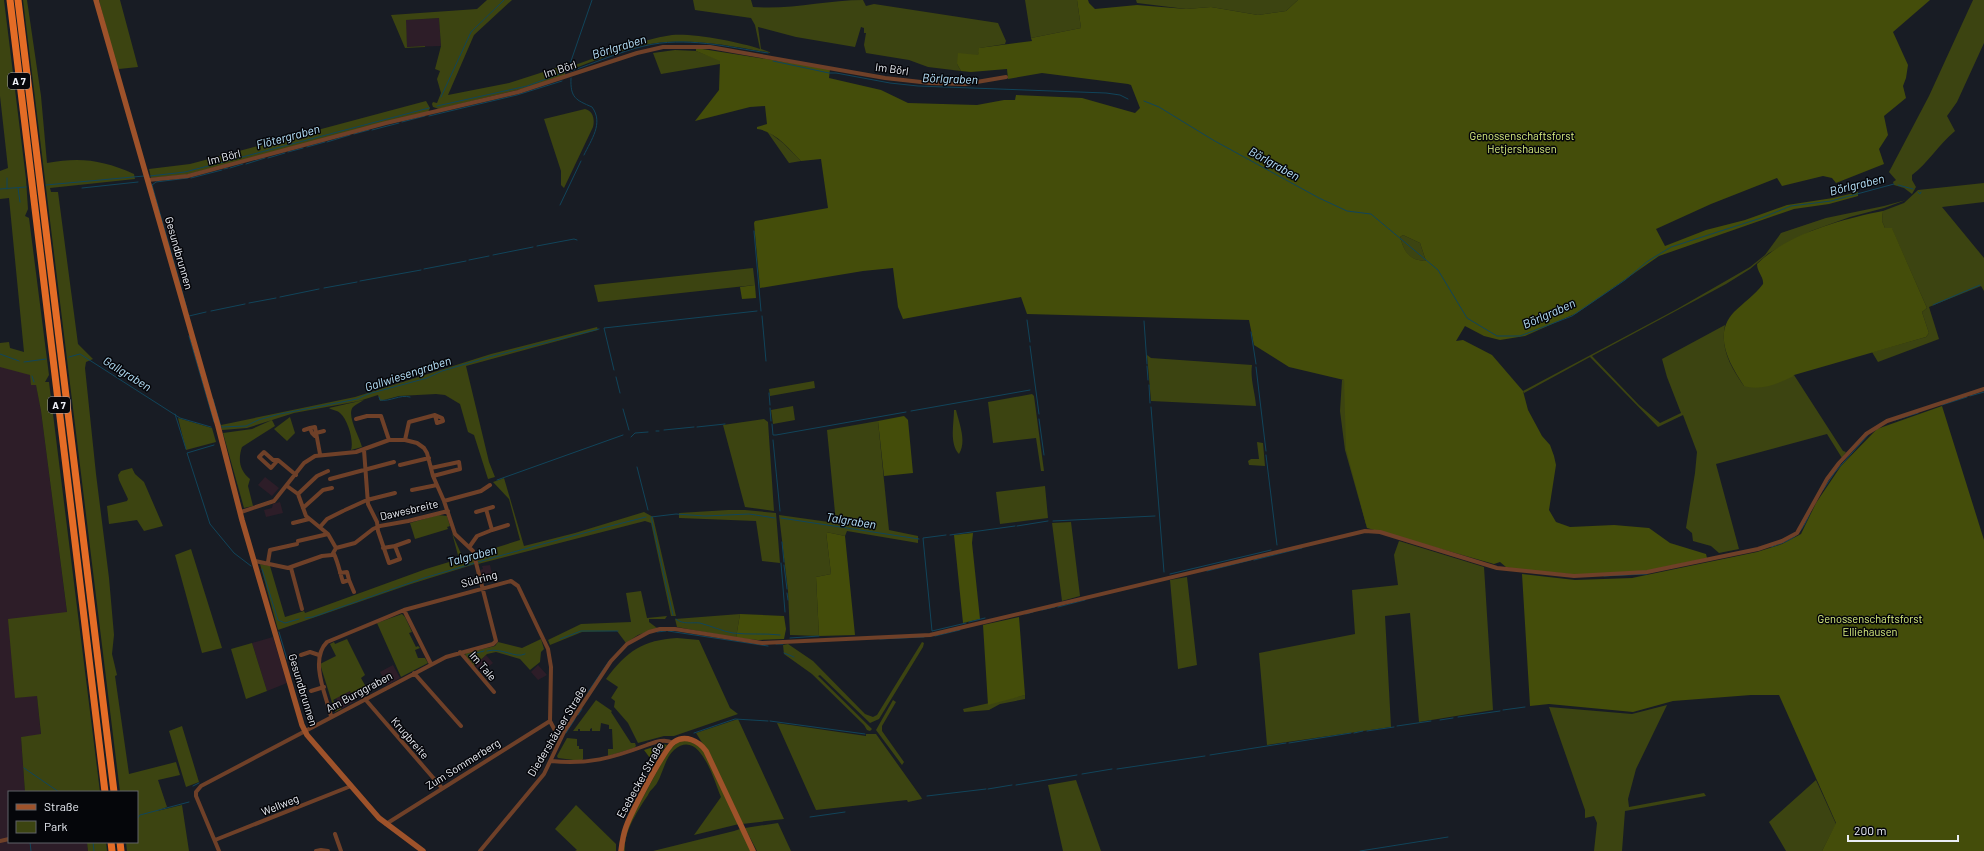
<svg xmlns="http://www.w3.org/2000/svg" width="1984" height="851" viewBox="0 0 1984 851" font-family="Barlow,sans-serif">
  <rect width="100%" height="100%" fill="#181c24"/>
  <path fill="#2d1d28" d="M 439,18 L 441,46 L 407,47 L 405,20 Z
    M 0,360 L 30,375 L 36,384 L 41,411 L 67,613 L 15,698 L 37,695 L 41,735 L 21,737 L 25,792 L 9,792 L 9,842 L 87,842 L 88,851 L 0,851 Z
    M 265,477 L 279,488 L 272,496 L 258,485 Z
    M 280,502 L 283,513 L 266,517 L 264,510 L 272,508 L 273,504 Z
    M 490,565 L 493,578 L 483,582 L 480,570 L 483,569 L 482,566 Z
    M 273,637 L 287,683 L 267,691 L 252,643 Z
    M 486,655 L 493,663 L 482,672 L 475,665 Z
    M 393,665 L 400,678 L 387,685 L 380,672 Z
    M 538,665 L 547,675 L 538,680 L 531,672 Z
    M 350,691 L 355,701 L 341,709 L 336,698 Z"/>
  <path fill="#3c4411" d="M 0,0 L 4,0 L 26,179 L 28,209 L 25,216 L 29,218 L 49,375 L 45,382 L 49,382 L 100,792 L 25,792 L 21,737 L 41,734 L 37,696 L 15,698 L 8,619 L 67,612 L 41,411 L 36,385 L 31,385 L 30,375 L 0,367 L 0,343 L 9,342 L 10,348 L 24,352 L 9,198 L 0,199 L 0,171 L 8,168 L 0,96 Z
    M 23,0 L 27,0 L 41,96 L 47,163 C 81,157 102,160 134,174 L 135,179 L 50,188 L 51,192 L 58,192 L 78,344 L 93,359 L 86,362 L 85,368 L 96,474 L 109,578 L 114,635 L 112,654 L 117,675 L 115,676 L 129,774 L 176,762 L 180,775 L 158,780 L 167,807 L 157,811 L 182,805 L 189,851 L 127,851 L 126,842 L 137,842 L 137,792 L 120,792 Z
    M 99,0 L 120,0 L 138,67 L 119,69 L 116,65 Z
    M 487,0 L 512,0 L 474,35 L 448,95 L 509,83 L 565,65 L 565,76 L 542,84 L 439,109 L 433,107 L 432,104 L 433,102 L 437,103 L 441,93 L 437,79 L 440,71 L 435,69 L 441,46 L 439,18 L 406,20 L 407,47 L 425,46 L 425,47 L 405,48 L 391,15 L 477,9 Z
    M 693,0 L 751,0 L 753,7 C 791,10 826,0 863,0 L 866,6 L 874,4 L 998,23 L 1006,41 L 1005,44 L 980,48 L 978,55 L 957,64 L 961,71 L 928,67 L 909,60 L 866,53 L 864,45 L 866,33 L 864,33 L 864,28 L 861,27 L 855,47 L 796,37 L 758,27 L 761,49 L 772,53 C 730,46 687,36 644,45 C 620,50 595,61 572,69 L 572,66 C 604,55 638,40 672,35 C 693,33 740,42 760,49 L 755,25 L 751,18 L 695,10 Z
    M 1025,0 L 1077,0 L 1081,28 L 1031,38 Z
    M 1136,0 L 1298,0 L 1286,11 L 1258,15 L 1211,7 L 1186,9 L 1137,3 Z
    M 1973,0 L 1984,0 L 1984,43 L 1957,102 L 1947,116 L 1955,131 C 1939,144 1928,163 1912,175 L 1912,180 L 1916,187 L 1912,194 L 1904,188 L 1894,185 L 1893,182 L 1896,180 L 1889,172 L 1929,96 Z
    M 675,50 L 696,51 L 720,60 L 720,64 L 661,74 L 653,53 Z
    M 426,101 L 430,108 L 428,112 L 185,175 L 151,178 L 149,169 L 190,164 Z
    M 585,109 C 593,111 595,119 593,127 L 564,188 L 561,185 L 561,171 L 544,119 Z
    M 766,130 L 783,143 L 801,161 L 789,163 Z
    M 1984,183 L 1984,202 L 1942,207 L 1984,258 L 1984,291 L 1981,286 L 1929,307 L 1939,339 L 1878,362 L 1872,352 L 1926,337 L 1929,333 L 1922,312 L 1927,308 L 1892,229 L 1885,228 L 1882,221 L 1883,211 L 1904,203 L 1918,190 Z
    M 1906,200 L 1884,208 L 1850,217 L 1811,231 L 1769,253 L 1750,269 L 1726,284 L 1592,356 L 1639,405 L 1660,423 L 1681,413 L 1667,377 L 1662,359 L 1725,325 C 1720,349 1731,367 1744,386 L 1794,375 L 1843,451 L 1846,452 L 1842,458 L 1827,434 L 1716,464 L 1739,549 L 1719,553 L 1711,546 L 1693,541 L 1692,533 L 1686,528 L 1695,473 L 1697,452 L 1683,415 L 1658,427 L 1590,357 L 1524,393 L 1523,391 L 1677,309 L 1750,267 L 1765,255 L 1781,233 L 1826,218 L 1884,206 Z
    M 1403,235 L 1420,243 L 1426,261 C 1408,260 1405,253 1400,237 Z
    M 753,268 L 755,285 L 598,302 L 594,285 Z
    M 597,327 L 598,330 L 466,366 L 489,462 L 495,477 L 488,479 L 474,435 L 468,432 L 460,404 L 445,395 L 436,394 L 399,396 L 380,401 L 378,395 L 359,401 L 294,413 L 247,428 L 222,430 L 221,425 L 355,397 L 491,354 Z
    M 1147,355 L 1151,358 L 1252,365 C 1250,379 1255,392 1256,406 L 1151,401 Z
    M 1342,380 L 1344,380 L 1367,528 L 1345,450 L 1340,411 Z
    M 814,381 L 815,388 L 770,396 L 769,389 Z
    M 1032,394 L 1034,396 L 1044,471 L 1041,471 L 1036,438 L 993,443 L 988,402 Z
    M 364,400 C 361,402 356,404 353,407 C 346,415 360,438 362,447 L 351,450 C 354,441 348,420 340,413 C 337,410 332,410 329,408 Z
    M 793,406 L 795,420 L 773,424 L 771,410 Z
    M 954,410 L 956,410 C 959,423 967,441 959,454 C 949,443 954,424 954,410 Z
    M 290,417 L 295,433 L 287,441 L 274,429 Z
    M 178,418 L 212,428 L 216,442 L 186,450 Z
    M 764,419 L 768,422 L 774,511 L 745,507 L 723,425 Z
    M 272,420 L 275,426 L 242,447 C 238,459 239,470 250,479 L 248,486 L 253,506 L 244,508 L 223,433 L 252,429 Z
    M 878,421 L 889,530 L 918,536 L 918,543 L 847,531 L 845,536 L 826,532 L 831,574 L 816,577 L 819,636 L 790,635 L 788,591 L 779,515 L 836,523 L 827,430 Z
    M 1257,442 L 1263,443 L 1265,466 L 1249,465 L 1248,461 L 1251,459 L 1259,459 Z
    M 132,468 L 135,474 L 144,482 L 163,526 L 144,531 L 137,520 L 109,524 L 107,506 L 127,501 L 128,499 L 119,480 L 118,475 L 121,471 Z
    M 504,478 L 524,546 L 575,533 L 644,512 L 653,517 L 676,616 L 671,616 L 651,523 L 645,521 L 478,564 L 476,554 L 520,540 L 509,499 L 493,482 Z
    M 1045,486 L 1048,518 L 1000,524 L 996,492 Z
    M 728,510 L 745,510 L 776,513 L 780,563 L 762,561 L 756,521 L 679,518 L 679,513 Z
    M 438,515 L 447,516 L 450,526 L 447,527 L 448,529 L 415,539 L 410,523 Z
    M 1071,522 L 1080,596 L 1062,601 L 1052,523 Z
    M 452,533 L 462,556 L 469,555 L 469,553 L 472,553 L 475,564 L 411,584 L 278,630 L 260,564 L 270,566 L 285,617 L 304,611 L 305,613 L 426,569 L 459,559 Z
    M 1399,541 L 1484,567 L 1493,710 L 1419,722 L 1410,613 L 1385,616 L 1391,727 L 1267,745 L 1259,653 L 1355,634 L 1352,590 L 1398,585 L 1394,555 Z
    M 191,549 L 222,648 L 202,653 L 175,555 Z
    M 1187,577 L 1197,665 L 1178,669 L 1170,580 Z
    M 641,591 L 647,618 L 667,616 L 665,619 L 649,619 L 649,622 L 657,628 L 638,635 L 626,643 L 617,631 L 582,632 L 550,645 L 548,640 L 581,624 L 631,622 L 626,593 Z
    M 402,614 L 405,617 L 412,632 L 409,633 L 416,647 L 418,646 L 420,648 L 415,650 L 418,658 L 425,658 L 428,663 L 401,677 L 377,623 Z
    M 740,614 L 736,638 L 677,627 L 675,619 Z
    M 677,638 L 699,640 L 730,708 L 738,714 L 674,736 L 664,736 L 638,743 L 628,723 L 614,707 L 615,701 L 611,698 L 618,687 L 606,679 C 627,651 643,640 677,638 Z
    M 347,639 L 365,675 L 361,678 L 366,687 L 351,694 L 350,691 L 333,700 L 337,708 L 340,706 L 341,709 L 335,712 L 320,664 L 336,656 L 330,644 L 334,642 L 335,644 Z
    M 541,639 L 544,649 L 541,652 L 540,662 L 530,670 L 520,659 L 496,652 L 487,654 L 474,666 L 465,655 L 466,653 L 495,646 L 498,642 L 522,648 Z
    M 922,642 L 924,643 L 923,647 L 879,719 L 870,723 L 820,675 L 818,676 L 872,729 L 870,731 L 867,730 L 864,725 L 812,674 L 784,654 L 783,645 L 788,644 L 813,661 L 865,714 L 873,717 L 877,715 Z
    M 252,643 L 267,691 L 246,699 L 231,649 Z
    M 1025,695 L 1025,699 L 1000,704 L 989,710 L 964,712 L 963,709 Z
    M 596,700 L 612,711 L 611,712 L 631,743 L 635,743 L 636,746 L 634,748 L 608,756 L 608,749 L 613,749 L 612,729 L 609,729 L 609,725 L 601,723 L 600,731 L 592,731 L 592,728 L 590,729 L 590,731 L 580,731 L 580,729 L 578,729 L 578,731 L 573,731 Z
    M 893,700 L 896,702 L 882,726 L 882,731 L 904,762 L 902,765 L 876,730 Z
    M 1667,705 L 1636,769 L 1628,799 L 1629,807 L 1704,793 L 1706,796 L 1625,811 L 1622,851 L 1594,851 L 1597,823 L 1594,816 L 1585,818 L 1585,810 L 1549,707 L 1632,714 Z
    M 738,719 L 784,819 L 742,824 L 703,744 L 696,733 Z
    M 777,723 L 866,736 L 866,734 L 876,734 L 921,797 L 922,799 L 908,802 L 907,800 L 816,810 Z
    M 182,726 L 199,782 L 186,787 L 169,731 Z
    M 567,738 L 577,739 L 577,746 L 579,746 L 579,749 L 583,749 L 583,759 L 581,761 L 558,758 L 557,756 Z
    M 679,741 L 689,741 L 702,748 L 739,824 L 694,835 L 721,797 C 714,781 700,727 674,750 C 665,758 663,773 657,783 C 655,787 650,790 648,795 C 638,810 623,833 625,851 L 623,851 L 628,825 L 668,751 Z
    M 1076,780 L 1101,851 L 1063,851 L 1048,785 Z
    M 1816,780 L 1836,824 L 1822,851 L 1786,851 L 1769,822 Z
    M 576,805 L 616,844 L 616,851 L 575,851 L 577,850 L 555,829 Z
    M 778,823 L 791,851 L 757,851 L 745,828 Z
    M 740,829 L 751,851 L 653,851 L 734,831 Z
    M 87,842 L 106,842 L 107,851 L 88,851 Z"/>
  <path fill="#444d0a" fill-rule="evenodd" d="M 1077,0 L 1088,0 L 1089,3 L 1095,9 L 1137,5 L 1186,9 L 1211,7 L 1258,15 L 1286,11 L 1298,0 L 1930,0 L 1893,32 L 1908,65 L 1906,78 L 1903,86 L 1906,98 L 1884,116 L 1888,135 L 1879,149 L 1884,164 L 1836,183 L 1832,178 L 1823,176 L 1782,186 L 1777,178 L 1711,204 L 1656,229 L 1665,246 L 1706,230 L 1745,220 L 1787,205 L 1833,198 L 1858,192 L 1858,196 L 1829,204 L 1794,209 L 1659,256 L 1577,313 L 1525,336 L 1500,340 L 1484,336 L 1465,326 L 1456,341 L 1463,340 L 1492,355 L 1523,391 L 1528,410 L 1542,436 L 1550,445 L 1554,456 L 1556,465 L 1549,510 L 1556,522 L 1570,527 L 1614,525 L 1649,528 L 1670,543 L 1706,554 L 1707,558 L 1646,571 L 1580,575 L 1516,569 L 1506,567 L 1500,562 L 1494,564 L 1367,528 L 1346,449 L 1344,380 L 1289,367 L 1254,345 L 1249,320 L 1027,314 L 1021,297 L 903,319 L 898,307 L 893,268 L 863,271 L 760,288 L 754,223 L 755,221 L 828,208 L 821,159 L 801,161 C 789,149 775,131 757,129 L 757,127 L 767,124 L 765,106 L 750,107 L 695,121 L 719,90 L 720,61 L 696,51 L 696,48 L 830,69 L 829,78 L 881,90 L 908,103 L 977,105 L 1004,100 L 1015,100 L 1016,95 L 1082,98 L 1135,113 L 1140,108 L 1131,85 L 1128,84 L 1042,73 L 1008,79 L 1007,69 L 971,72 L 961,71 L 957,64 L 958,53 L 978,55 L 979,48 L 1032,41 L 1031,38 L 1081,28 ZM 1403,235 L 1420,243 L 1426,261 C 1409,260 1405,253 1400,237 Z
    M 1883,211 L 1882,221 L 1885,228 L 1892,228 L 1927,308 L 1922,312 L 1929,333 L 1926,337 L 1794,375 L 1792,377 C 1777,384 1760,391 1744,386 C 1730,365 1712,335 1734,312 C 1743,303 1755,295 1763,284 C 1764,277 1757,272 1757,264 C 1787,234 1842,219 1883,211 Z
    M 755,285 L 756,298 L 742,299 L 740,287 Z
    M 1942,406 L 1984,540 L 1984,851 L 1822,851 L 1836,823 L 1779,695 L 1751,695 L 1673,701 L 1633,712 L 1549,704 L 1530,706 L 1522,574 L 1575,580 L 1632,578 L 1757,552 L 1782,544 L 1801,534 L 1816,503 L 1841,466 L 1877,429 Z
    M 904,416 L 908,420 L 913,473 L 884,476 L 878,421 Z
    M 826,532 L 845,536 L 855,635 L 819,636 L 816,577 L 831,574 Z
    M 973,533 L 972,543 L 980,619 L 963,623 L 954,535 Z
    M 740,614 L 784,616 L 786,629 L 784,639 L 758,640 L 736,638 Z
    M 1019,617 L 1025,695 L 988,705 L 983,625 Z
    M 663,744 L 667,745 L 653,762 L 644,750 Z"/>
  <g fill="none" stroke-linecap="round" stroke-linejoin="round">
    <path stroke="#11445a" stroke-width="1" d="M 773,61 L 829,73 L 836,73 L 890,83 L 918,86 L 1106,93 L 1120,95 L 1128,99
      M 570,64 L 592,0
      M 571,71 C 595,63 619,52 644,46 C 686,36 727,47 768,53
      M 571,78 C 570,98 576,100 592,107 C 604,123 591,140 584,155
      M 441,97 L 471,32 L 504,0
      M 1144,101 L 1159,107 L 1213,140 L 1319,198 L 1347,211 L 1371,214 L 1438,270 L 1467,318 L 1497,336 L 1520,336 L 1572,316 L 1625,280 L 1648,261 L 1671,247 L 1761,218 L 1791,206 L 1831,201 L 1894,184
      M 437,106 L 527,86 L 565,72
      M 429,116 L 517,95 L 562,81
      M 402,122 L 425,116
      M 372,130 L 399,123
      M 354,134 L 369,130
      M 327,142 L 350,135
      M 307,147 L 325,142
      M 288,152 L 303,148
      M 268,158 L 285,153
      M 246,164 L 265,158
      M 230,168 L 243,164
      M 224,169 L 228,168
      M 150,176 L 185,172 L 429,108
      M 7,178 L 7,189
      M 191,178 L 222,170
      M 46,185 L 144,176
      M 1898,185 L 1913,189
      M 18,188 L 20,202
      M 82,188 L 138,182
      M 0,189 L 26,187
      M 1918,192 L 1920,194 L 1921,192
      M 560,205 L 581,161
      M 754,231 L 761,311
      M 537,246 L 574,239 L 577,240
      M 493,255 L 533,247
      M 469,260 L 489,256
      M 424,269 L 466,261
      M 360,281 L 421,270
      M 324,288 L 357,282
      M 280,297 L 319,289
      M 249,303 L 276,298
      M 1933,305 L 1980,285
      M 187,309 L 152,185 L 156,182 L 188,178
      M 211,311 L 245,304
      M 189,316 L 206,312
      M 762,316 L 766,361
      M 1027,320 L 1030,342
      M 1144,321 L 1147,364
      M 1251,332 L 1256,364
      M 189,336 L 214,422
      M 1030,346 L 1039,414
      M 0,354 L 19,361
      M 69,357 L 80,354 L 180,418 L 211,427
      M 24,362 L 46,359
      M 1147,366 L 1148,380
      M 1256,367 L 1266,451
      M 614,370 L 604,328 L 757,311
      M 32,376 L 34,382
      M 616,377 L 620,393
      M 1149,385 L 1150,403
      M 769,393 L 770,405
      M 1970,396 L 1984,392
      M 379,397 L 380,400 C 390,402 400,394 410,397
      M 213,399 L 221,427 L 246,426 L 258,420 L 280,414 L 357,399 L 368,394 L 427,378 L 442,371 L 489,357 L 599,329
      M 1942,405 L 1967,397
      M 1151,407 L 1164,572
      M 770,408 L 771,421
      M 623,409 L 629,430
      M 911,411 L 1030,390
      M 175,414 L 186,449
      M 1039,419 L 1044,455
      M 1895,420 L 1918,413
      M 772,424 L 773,435 L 776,435 L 906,412
      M 697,427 L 725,424
      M 664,430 L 694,427
      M 656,431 L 659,431
      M 631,437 L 635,433 L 648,432
      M 773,440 L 780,511
      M 214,445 L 187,453 L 210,524 L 234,553 L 251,566
      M 1266,455 L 1277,545
      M 637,467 L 648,510
      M 497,480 L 623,435
      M 1823,490 L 1835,472 L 1868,435
      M 781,518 L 919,539
      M 1053,521 L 1155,516
      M 1017,526 L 1048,521
      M 946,535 L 923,538 L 932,631 L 966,623
      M 950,535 L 1015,526
      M 782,542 L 784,562
      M 1771,547 C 1795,539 1800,536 1810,513
      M 1254,560 L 1302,548
      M 478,562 C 534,546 590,531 646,517
      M 781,563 L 785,612
      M 784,565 L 787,589
      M 262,569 L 278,620 L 285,623 L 299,619
      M 1207,571 L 1251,560
      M 1170,574 L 1271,550
      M 1604,576 L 1647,574
      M 787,593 L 788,600
      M 1058,607 L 1085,600
      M 1042,610 L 1055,607
      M 1026,614 L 1033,612
      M 673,615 L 651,517 L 676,514 L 705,516 L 749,514 L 775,518
      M 305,618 L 313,617 L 424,578 L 475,563
      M 676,619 C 683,625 692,622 700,623 C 711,626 722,631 733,633 C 749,635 764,633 780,635
      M 969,622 L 985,618
      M 668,631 L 768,646
      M 279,632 L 287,659
      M 657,632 L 666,631
      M 935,636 L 960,630
      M 790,638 L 819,636
      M 560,639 L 581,631 L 618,631
      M 880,639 L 924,637
      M 776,644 L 783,644
      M 487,651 C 502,647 515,659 525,654
      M 784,653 L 794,657
      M 468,655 L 484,651
      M 588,692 L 609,661
      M 1503,710 L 1525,707
      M 578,715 L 582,709
      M 1458,717 L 1500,711
      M 1440,720 L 1453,718
      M 770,721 L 865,734
      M 1397,726 L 1431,721
      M 1367,731 L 1394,727
      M 566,733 L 575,719
      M 694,733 L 735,719 L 768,721
      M 1354,733 L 1363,731
      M 1289,743 L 1351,733
      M 1210,755 L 1286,743
      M 24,768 L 59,792
      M 1117,769 L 1205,756
      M 1082,774 L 1112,769
      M 1016,785 L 1077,775
      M 193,786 L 199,783
      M 988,789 L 1012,785
      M 927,796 L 986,789
      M 810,817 L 845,812
      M 137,819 L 140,815 L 189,802
      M 30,842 L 31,851
      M 93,842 L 94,851
      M 1360,851 L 1448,837"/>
    <path stroke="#6f4028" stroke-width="4" d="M 148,180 L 188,176 L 386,123 L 518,92 L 637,53 L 663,47 L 710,47 L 885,78 L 930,83 L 965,84 L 1006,77
      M 356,419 L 367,416 L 381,416 L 389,440
      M 304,430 L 310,428
      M 316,433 L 324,431
      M 315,436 L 312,433 L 310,428 L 315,427 L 320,454
      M 405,440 L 409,422 L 435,415 L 442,418 L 443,421 L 437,423 L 435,415
      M 364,450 L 368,504 L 377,522 L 378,531 L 389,563 L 400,559 L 395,546 L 383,548
      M 278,460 L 271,468 L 259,457 L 264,452 L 273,460 L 278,460 L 296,475
      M 400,465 L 429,458
      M 431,468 L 459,462 L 460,469 L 433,476
      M 330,479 L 394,462
      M 287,486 L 298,494 L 306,516 L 328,534 L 336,548
      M 412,490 L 437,485
      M 298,494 L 317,476 L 328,471
      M 444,501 L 481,491 L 490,485
      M 303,508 L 323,490 L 332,488
      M 486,509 L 492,530 L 508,525
      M 345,510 L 367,500 L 395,493
      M 476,512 L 493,507
      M 293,523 L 309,519
      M 320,527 L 327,519 L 343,511
      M 298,541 L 328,534
      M 395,546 L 409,541
      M 470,546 L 477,536 L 492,530
      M 334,554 C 338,562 340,573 343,582 L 349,580 L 347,572 L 340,573
      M 255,561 L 288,568 L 322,556 L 332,555 L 336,548 L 355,543 L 373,529 L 380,526 L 408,521 L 448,511
      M 268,562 L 270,550 L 297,544
      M 291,568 L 302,609
      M 349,580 L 354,592
      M 404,610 L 431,664
      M 460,652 L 494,692
      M 301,655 L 310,652 L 319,655
      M 414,673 L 461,726
      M 311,691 L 324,687
      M 365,699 L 442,788
      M 331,716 C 326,695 309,660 327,642 L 404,610 L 511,581 L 518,586 L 548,649 L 551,667 L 550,721 L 560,740
      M 551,761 C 588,765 612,758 647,745 C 655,742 665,738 673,743
      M 386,824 L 550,721
      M 335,834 L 341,851
      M 215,840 L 351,786
      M 0,841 L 9,839
      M 219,851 L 196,796 L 196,792 L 201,786 L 446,657 L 493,644 L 496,641 L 473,551 L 455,534 L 444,501 L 433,476 L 427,453 L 424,448 L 417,443 L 405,440 L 389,440 L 356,452 L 315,456 L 304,463 L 274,501 L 241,512
      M 316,851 L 321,850 L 328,851
      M 480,851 L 544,774 L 564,732 L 611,661 L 627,644 L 649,632 L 660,629 L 675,629 L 762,643 L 930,635 L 1365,531 L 1380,532 L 1497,568 L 1574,576 L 1647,572 L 1758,549 L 1782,541 L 1797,533 L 1827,479 L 1839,463 L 1866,434 L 1887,421 L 1984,389"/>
    <path stroke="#9e522a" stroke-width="5.5" d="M 96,0 L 218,426 L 242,520 L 302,725 L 307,735 L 379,818 L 423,851
      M 621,851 C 622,843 623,835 626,827 C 631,813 664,749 674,742 C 685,734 699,741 706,751 L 753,851"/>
    <path stroke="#e46c26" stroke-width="7" d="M 10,0 L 105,792
      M 18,0 L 114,792
      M 111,842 L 112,851
      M 120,842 L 121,851"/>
  </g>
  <g text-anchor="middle" stroke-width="3" stroke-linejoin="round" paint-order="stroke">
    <g fill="#05060a" stroke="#a6a8ae" stroke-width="1">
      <rect x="8" y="73" width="22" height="16" rx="3"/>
      <rect x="48" y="397" width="22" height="16" rx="3"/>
    </g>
    <g font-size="10" font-weight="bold" fill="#ebeef5">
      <text x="19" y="85">A 7</text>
      <text x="59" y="409">A 7</text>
    </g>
    <g font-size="11" fill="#ebeef5" stroke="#05060a">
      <text transform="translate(560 69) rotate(-18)" y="4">Im Börl</text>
      <text transform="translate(892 69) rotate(8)" y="4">Im Börl</text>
      <text transform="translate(224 157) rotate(-14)" y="4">Im Börl</text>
      <text transform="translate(179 253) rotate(74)" y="4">Gesundbrunnen</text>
      <text transform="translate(409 510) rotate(-13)" y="4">Dawesbreite</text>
      <text transform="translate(479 579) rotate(-15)" y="4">Südring</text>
      <text transform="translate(483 666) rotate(49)" y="4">Im Tale</text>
      <text transform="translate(303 690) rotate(73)" y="4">Gesundbrunnen</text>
      <text transform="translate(359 692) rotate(-28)" y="4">Am Burggraben</text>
      <text transform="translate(557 731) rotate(-59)" y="4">Diedershäuser Straße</text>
      <text transform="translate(410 738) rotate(49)" y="4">Krugbreite</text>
      <text transform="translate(463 764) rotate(-32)" y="4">Zum Sommerberg</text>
      <text transform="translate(640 780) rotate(-61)" y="4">Esebecker Straße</text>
      <text transform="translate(280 805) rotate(-22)" y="4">Wellweg</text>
    </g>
    <g font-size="11" fill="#daef80" stroke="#05060a">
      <text x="1522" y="140">Genossenschaftsforst<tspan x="1522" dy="13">Hetjershausen</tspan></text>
      <text x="1870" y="623">Genossenschaftsforst<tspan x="1870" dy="13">Elliehausen</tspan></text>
    </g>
    <g font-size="12" font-style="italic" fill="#b7e2fa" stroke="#05060a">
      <text transform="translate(619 47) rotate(-17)" y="4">Börlgraben</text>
      <text transform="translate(950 79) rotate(2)" y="4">Börlgraben</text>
      <text transform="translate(288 137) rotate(-15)" y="4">Flötergraben</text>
      <text transform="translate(1274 164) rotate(29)" y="4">Börlgraben</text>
      <text transform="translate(1857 185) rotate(-14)" y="4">Börlgraben</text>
      <text transform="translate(1549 314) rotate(-24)" y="4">Börlgraben</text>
      <text transform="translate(127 374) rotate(32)" y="4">Gallgraben</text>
      <text transform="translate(408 374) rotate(-18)" y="4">Gallwiesengraben</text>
      <text transform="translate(851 521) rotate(9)" y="4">Talgraben</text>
      <text transform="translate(472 556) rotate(-15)" y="4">Talgraben</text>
    </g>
  </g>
  <rect x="8" y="791" width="130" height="52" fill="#05060a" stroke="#616368"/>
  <rect x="16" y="804" width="20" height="6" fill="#9e522a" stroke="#616368"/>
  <text x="44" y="811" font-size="12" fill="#ebeef5">Straße</text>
  <rect x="16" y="821" width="20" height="12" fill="#3c4411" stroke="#616368"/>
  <text x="44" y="831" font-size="12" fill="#ebeef5">Park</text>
  <path d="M1848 835v6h110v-6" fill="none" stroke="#ebeef5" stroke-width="2"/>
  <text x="1854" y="835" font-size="12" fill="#ebeef5" stroke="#05060a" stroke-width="3" paint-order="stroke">200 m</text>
</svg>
